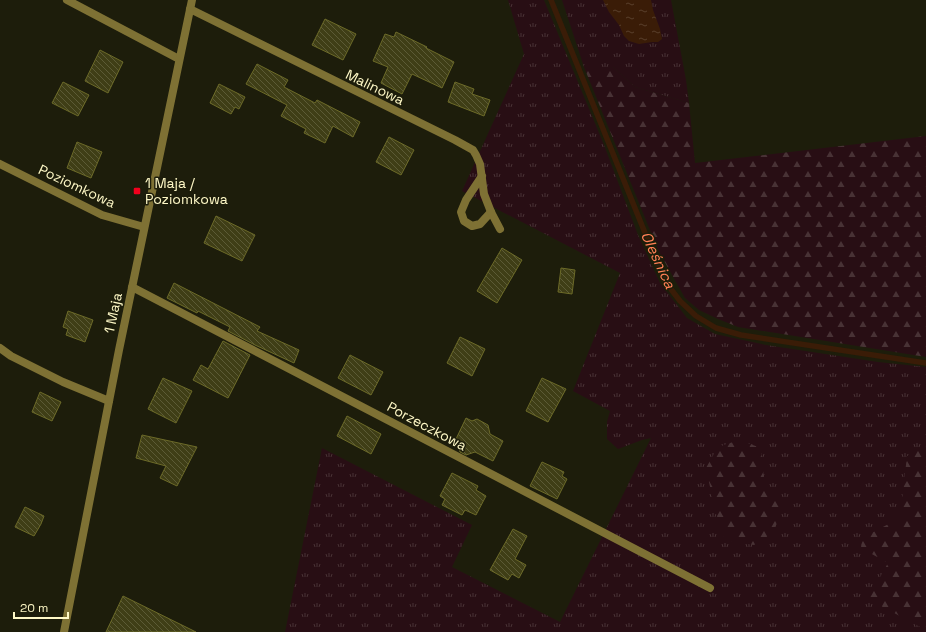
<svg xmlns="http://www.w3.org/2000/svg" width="926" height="632" viewBox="0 0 926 632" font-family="'Space Grotesk',sans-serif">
  <defs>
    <pattern id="grass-tufts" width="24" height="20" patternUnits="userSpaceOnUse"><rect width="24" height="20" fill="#280e14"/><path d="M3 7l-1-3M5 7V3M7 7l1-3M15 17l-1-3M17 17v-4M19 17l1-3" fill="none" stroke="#483235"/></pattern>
    <pattern id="forest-firs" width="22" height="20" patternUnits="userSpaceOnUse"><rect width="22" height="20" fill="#280e14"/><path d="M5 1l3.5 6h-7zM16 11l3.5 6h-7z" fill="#483235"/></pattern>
    <pattern id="water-ripples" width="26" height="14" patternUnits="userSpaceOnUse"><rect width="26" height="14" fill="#3a1c07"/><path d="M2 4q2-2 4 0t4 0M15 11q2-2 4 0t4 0" fill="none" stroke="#583e2a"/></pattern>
    <pattern id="building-back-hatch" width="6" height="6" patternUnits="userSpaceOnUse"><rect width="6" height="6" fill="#3f3e16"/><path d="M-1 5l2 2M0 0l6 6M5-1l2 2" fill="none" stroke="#5c5b36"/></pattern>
  </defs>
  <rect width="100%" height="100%" fill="#1d1d0b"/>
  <path fill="url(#grass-tufts)" d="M 508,0 L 544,0 L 604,145 L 638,235 L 660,283 L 687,318 L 715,334 L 766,345 L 878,362 L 926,367 L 926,632 L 285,632 L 322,448 L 472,525 L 452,567 L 560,622 L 651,438 L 642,440 L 618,449 L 607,439 L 607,422 L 610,411 L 573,391 L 620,273 L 462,191 L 524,54 Z
    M 562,0 L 671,0 L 686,80 L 689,103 L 635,87 L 613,67 L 584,67 Z"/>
  <path fill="url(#forest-firs)" d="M 584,67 L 613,67 L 635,87 L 689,103 L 695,163 L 926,136 L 926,357 L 738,327 L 718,319 L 699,310 L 685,298 L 658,250 Z
    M 739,440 L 761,448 L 765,490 L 780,502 L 780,517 L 771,534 L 754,545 L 725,540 L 715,510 L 706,468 L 718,447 Z
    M 926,446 L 926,630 L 868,599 L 888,563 L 861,548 L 862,538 L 900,518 L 907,456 Z"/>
  <path fill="url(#water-ripples)" d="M 603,0 L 651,0 L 653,10 L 660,29 L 662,39 L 658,42 L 652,42 L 639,44 L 629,41 L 624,36 L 619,25 L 609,12 Z"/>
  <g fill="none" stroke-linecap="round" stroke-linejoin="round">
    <path stroke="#3a1c07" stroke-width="5.5" d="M 551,0 L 664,280 L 680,301 L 696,316 L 716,328 L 741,335 L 926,363"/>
  </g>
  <path fill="url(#building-back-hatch)" stroke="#6c6a28" d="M 325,19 L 356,34 L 343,60 L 312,45 Z
    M 396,32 L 427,47 L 426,48 L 454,62 L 442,88 L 412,74 L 402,94 L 381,83 L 388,67 L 373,61 L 385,34 L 394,37 Z
    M 100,50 L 123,62 L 108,93 L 85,81 Z
    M 257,64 L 288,80 L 284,87 L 315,103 L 317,100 L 360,122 L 353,137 L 333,126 L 325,143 L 304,133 L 306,129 L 281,116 L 287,105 L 246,84 Z
    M 63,82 L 89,95 L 78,116 L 52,103 Z
    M 455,82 L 474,89 L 472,94 L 490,100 L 484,116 L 448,102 Z
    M 219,84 L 245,97 L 239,109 L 235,107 L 231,114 L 210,103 Z
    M 389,137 L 414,150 L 401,175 L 376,162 Z
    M 77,142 L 102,152 L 91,178 L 67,168 Z
    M 216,216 L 255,235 L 242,261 L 204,243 Z
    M 502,248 L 522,260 L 497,303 L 477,291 Z
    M 561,268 L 575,270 L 572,294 L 558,292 Z
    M 174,283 L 260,327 L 257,331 L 299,350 L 294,363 L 255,345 L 228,331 L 230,327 L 198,311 L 197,313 L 167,298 Z
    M 68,311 L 93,320 L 85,342 L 66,335 L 68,329 L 63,327 Z
    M 460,337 L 485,349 L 472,376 L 447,363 Z
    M 223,341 L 250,355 L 228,398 L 193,380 L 201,365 L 208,369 Z
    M 350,355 L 383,372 L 371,395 L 338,378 Z
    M 163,378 L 192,391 L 176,423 L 148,409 Z
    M 542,378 L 566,389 L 548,422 L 526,411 Z
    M 40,392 L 61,402 L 52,421 L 32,412 Z
    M 347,416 L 381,434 L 371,454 L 337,436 Z
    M 466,418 L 472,421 L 477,419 L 488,425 L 490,434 L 503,441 L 493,461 L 475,452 L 466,455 L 460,452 L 456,439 Z
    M 142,435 L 197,447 L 177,486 L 160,478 L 166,466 L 136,458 Z
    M 542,462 L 564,472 L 562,476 L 567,479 L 557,499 L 530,486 Z
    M 452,473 L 478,486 L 476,490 L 486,496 L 476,515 L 465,510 L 462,515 L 442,505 L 445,499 L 440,496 Z
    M 25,507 L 44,516 L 41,524 L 34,536 L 15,527 Z
    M 513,529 L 527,536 L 515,559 L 526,565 L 519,578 L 512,574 L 508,580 L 490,570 Z
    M 123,596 L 196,632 L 106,632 Z"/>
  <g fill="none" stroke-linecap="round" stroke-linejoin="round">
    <path stroke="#7e7134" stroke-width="8" d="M 482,176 L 466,200 L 461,212 L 464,221 L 472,226 L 480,224 L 491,212"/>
    <path stroke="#7e7134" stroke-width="8" d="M 67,0 L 179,59
      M 190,9 L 455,140 L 473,150 L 476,155 L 480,164 L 484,194 L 491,212 L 500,229
      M 0,164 L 102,215 L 144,227
      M 132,287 L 710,588
      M 0,348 L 11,356 L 63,382 L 109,401"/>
    <path stroke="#7e7134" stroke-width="8" d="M 64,632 L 119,350 L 192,0"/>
  </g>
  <rect fill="#f2001d" stroke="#1d1d0b" stroke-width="1.5" x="133" y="187" width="8" height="8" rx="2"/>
  <g text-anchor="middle" stroke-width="3" stroke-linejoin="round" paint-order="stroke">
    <g font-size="14" fill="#fff9c7" stroke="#1d1d0b">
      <text transform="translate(375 87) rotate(26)" y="5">Malinowa</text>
      <text transform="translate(77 186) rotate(25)" y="5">Poziomkowa</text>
      <text transform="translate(113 313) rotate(-78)" y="5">1 Maja</text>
      <text transform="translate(427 426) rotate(28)" y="5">Porzeczkowa</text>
    </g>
    <g font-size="14" fill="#fff9c7" stroke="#1d1d0b" text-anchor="start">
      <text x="145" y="188">1 Maja /<tspan x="145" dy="16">Poziomkowa</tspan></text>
    </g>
    <g font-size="15" font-style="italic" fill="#ff7f55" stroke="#1d1d0b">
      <text transform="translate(658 260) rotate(65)" y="5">Oleśnica</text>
    </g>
  </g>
  <path d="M14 612v6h54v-6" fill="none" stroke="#fff9c7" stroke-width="2"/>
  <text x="20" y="612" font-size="12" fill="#fff9c7" stroke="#1d1d0b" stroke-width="3" paint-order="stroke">20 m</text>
</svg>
